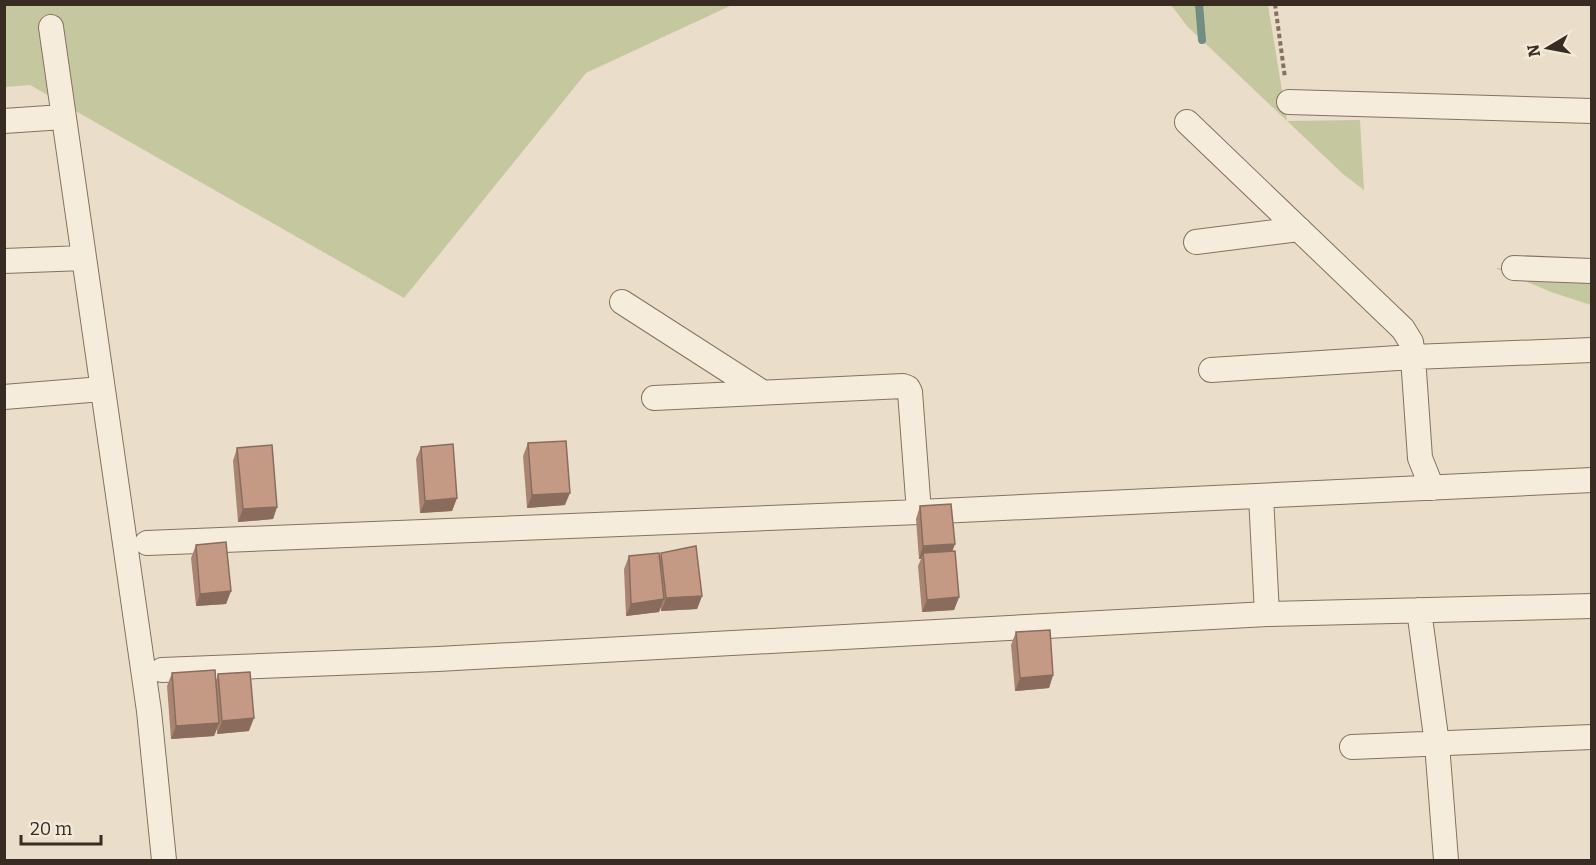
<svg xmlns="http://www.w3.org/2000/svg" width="1596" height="865" viewBox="0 0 1596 865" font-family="Bitter,serif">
  <rect width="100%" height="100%" fill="#eadeca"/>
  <path fill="#c5c79f" d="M 5,5 L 732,5 L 586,73 L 404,298 L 30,85 L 5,87 Z
    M 1171,5 L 1268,5 L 1287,121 L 1360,120 L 1364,190 L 1343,174 L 1187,26 Z
    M 1495,268 L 1591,271 L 1591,305 L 1551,292 Z"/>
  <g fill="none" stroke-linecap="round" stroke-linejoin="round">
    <path stroke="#718d84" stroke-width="8" d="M 1199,4 L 1202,40"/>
    <defs>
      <path id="minor" d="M 51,27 L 149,711 L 164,860
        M 1289,102 L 1592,111
        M 4,121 L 63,117
        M 1187,122 L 1403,329 L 1411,342 L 1413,357 L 1420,458 L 1432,488
        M 1196,242 L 1299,229
        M 4,261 L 84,258
        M 1514,268 L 1592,271
        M 622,302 L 762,392
        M 1211,370 L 1413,357 L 1592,350
        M 4,397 L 102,389
        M 654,398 L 903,386 L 908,388 L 910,392 L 919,512
        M 1261,496 L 1267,614
        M 147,543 L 919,512 L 1592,480
        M 1419,610 L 1437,744 L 1446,860
        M 162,670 L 438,659 L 1267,614 L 1592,606
        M 1352,747 L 1592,737"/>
    </defs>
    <use href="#minor" stroke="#857160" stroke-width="26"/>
    <path stroke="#857160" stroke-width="4" stroke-dasharray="4.5 3" stroke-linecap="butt" d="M 1275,4 L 1285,78"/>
    <use href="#minor" stroke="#f6ecdc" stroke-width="24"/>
  </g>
  <path fill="#a98472" d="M 528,443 L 565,505 L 527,508 L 523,456 Z
    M 421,447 L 457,498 L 452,511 L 420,513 L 416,459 Z
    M 237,448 L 277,507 L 273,519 L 238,522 L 233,461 Z
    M 920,506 L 955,544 L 952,551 L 959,597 L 954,610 L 922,612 L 918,566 L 921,559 L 919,559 L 916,519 Z
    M 196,545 L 231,591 L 226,604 L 196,606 L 191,558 Z
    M 661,553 L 702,596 L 697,609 L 661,611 L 661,607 L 659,612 L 626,616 L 624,569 L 629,556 L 660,558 Z
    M 1016,632 L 1053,675 L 1049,688 L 1015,691 L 1011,645 Z
    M 172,673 L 216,681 L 218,674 L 249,731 L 217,734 L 217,729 L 214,736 L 171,739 L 167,686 Z"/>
  <path fill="#896c5c" d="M 570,493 L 565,505 L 527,508 L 532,495 Z
    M 457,498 L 452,511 L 420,513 L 425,501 Z
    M 277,507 L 273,519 L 238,522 L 243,509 Z
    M 955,544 L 950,557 L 923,553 L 921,559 L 919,559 L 923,546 Z
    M 231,591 L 226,604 L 196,606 L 200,594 Z
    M 702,596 L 697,609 L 661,611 L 666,598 Z
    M 959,597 L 954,610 L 922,612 L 927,600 Z
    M 664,599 L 659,612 L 626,616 L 631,604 Z
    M 1053,675 L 1049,688 L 1015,691 L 1020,678 Z
    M 254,718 L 249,731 L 217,734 L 222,721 Z
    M 219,723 L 214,736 L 171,739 L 176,726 Z"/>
  <path fill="#c49a84" stroke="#896c5c" stroke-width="1.5" d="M 566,441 L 570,493 L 532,495 L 528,443 Z
    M 453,444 L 457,498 L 425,501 L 421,447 Z
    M 272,445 L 277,507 L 243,509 L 237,448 Z
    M 951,504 L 955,544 L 923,546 L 920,506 Z
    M 226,542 L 231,591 L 200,594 L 196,545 Z
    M 696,546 L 702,596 L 666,598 L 661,553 Z
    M 955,551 L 959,597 L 927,600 L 923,553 Z
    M 659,553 L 664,599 L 631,604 L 629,556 Z
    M 1050,630 L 1053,675 L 1020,678 L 1016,632 Z
    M 215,670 L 219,723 L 176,726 L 172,673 Z
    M 250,672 L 254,718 L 222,721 L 218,674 Z"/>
  <rect width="1596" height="865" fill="none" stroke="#372b22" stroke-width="12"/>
  <g transform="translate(1548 48) rotate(260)" stroke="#f2e9d9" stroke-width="4.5" paint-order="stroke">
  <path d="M0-4.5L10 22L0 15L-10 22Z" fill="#372b22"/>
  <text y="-9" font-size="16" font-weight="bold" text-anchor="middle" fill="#372b22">N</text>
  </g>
  <path d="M21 835v9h80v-9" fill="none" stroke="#372b22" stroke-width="3"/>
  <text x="30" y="835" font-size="18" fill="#372b22" stroke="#f2e9d9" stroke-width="4.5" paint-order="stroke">20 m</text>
</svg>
